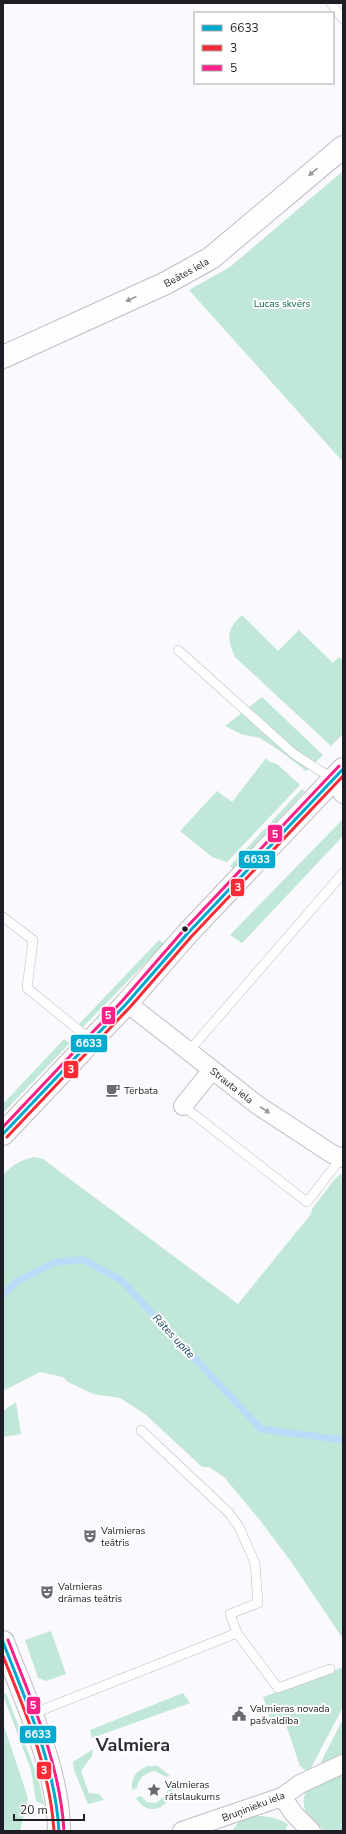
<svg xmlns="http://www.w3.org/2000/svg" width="346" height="1834" viewBox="0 0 346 1834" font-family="'Nunito Sans',sans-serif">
  <rect width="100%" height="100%" fill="#faf9fd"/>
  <path fill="#c0e7d7" d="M 343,171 L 343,462 L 189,290 L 230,267 Z
    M 242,615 L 278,651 L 299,630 L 333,663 L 339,657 L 343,660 L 343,734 L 331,746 L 235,657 C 227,638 226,630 242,615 Z
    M 262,697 L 323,755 L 306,771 L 283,753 L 260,738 L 241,734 L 225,726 Z
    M 266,758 L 270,762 L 277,764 L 300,785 L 227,862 L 212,857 L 180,831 L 217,791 L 232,802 Z
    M 302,789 L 305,791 L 233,869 L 230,866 Z
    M 343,819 L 343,836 L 248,937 L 242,943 L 230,935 Z
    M 159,940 L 164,944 L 82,1028 L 78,1025 Z
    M 64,1039 L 70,1043 L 3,1113 L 3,1104 Z
    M 34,1157 L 43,1159 L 238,1304 L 311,1214 L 312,1209 L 334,1180 L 340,1174 L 343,1175 L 343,1637 L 341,1636 L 292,1563 L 259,1519 L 225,1478 L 209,1467 L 202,1467 L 145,1414 L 120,1398 L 93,1394 L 68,1382 L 63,1377 L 40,1372 L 3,1391 L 3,1175 C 12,1165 20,1160 34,1157 Z
    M 16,1402 L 21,1434 L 3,1437 L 3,1411 Z
    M 51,1631 L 66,1674 L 46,1681 L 38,1678 L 25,1640 Z
    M 343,1667 L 343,1707 L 310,1770 L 305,1770 L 300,1766 L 285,1722 L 273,1726 L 263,1697 Z
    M 6,1693 L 39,1781 L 44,1805 L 36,1801 L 31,1770 L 3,1695 Z
    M 183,1693 L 190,1703 L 92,1738 L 90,1730 Z
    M 343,1719 L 343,1754 L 320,1764 Z
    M 3,1723 L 28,1798 L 20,1831 L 3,1831 Z
    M 93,1749 L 92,1756 L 81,1771 L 89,1793 L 99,1794 L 104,1800 L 88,1804 L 74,1770 L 73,1762 Z
    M 148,1766 L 158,1766 L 170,1776 L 166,1777 L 155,1771 C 144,1774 139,1777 137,1788 L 132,1790 C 131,1777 136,1771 148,1766 Z
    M 343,1773 L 343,1831 L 324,1831 C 311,1818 298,1811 306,1791 Z
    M 174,1784 C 172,1806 150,1820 136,1798 L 141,1796 L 147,1802 L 156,1803 L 166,1795 L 169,1786 Z
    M 252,1816 C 266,1816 276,1817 288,1824 L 285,1831 L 232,1831 L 240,1820 Z"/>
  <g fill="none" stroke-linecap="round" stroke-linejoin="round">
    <path stroke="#b9dcf9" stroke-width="7" d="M 3,1295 L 16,1282 L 55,1262 L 84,1260 L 121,1280 L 261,1429 L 343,1440"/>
    <defs>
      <path id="lane" d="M 331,3 L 343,19
        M 178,650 L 294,754 L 333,779
        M 3,917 L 33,940 L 27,988 L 91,1040
        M 189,1051 L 343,873
        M 183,1106 L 307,1202 L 342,1157
        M 237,1633 L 278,1688 L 330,1669
        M 32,1714 L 237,1633 L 230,1614 L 258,1603 L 255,1563 L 239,1527 L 229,1513 L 141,1430"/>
      <path id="street" d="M 333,779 L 343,794
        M 127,1003 L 256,1104 L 332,1154 L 343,1158
        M 183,1106 L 212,1070
        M 282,1797 L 294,1814 L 311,1831
        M 182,1831 L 282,1797 L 300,1784 L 343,1764"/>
      <path id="secondary" d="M 3,357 L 166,283 L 211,258 L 343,147"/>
      <path id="primary" d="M 3,1134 L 127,1003 L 187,934 L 343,769
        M 3,1642 C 25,1699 59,1770 59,1831"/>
    </defs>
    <use href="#lane" stroke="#bebcc2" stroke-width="10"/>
    <use href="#street" stroke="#bebcc2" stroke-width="20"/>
    <use href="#secondary" stroke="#bebcc2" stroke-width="24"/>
    <use href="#primary" stroke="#bebcc2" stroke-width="24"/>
    <use href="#lane" stroke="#fefeff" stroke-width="9"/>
    <use href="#street" stroke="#fefeff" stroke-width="18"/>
    <use href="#secondary" stroke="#fefeff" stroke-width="22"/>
    <use href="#primary" stroke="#fefeff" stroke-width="22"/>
    <defs>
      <path id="bus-1" d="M 3,1134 L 127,1003 L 187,934 L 343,769
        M 3,1642 C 27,1704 55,1764 59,1831"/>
      <path id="bus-2" d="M 7,1137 L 131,1006 L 191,937 L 343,776
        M 3,1656 C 26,1713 50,1769 54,1831"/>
      <path id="bus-3" d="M 3,1127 L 123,1000 L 183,931 L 339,766
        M 8,1640 C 32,1702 60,1763 64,1831"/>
    </defs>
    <use href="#bus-1" stroke="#fff" stroke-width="6"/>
    <use href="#bus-2" stroke="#fff" stroke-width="6"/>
    <use href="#bus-3" stroke="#fff" stroke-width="6"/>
    <use href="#bus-1" stroke="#00a9ce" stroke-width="3"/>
    <use href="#bus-2" stroke="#fa2b37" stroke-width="3"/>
    <use href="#bus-3" stroke="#fe1f87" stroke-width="3"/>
  </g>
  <defs><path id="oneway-solid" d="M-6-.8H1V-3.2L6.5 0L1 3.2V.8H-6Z"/></defs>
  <g fill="#9a999d">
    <use href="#oneway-solid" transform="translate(313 172) rotate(140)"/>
    <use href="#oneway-solid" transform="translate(131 299) rotate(156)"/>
    <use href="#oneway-solid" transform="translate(265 1110) rotate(33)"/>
  </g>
  <defs>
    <symbol id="cafe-bare" viewBox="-9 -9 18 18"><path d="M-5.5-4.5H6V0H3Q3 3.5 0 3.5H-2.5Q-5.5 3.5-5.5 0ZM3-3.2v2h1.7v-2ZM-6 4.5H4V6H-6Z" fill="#6c6a71" stroke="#fff" stroke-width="2.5" paint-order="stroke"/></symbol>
    <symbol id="theatre-bare" viewBox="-9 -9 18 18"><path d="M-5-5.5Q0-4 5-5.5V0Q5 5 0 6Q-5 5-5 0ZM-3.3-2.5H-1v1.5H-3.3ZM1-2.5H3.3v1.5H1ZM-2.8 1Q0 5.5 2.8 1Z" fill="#6c6a71" stroke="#fff" stroke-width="2.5" paint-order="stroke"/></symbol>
    <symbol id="civic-bare" viewBox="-9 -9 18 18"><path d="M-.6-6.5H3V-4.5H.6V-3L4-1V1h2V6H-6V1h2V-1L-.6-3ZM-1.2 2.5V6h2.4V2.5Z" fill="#6c6a71" stroke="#fff" stroke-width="2.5" paint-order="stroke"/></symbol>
    <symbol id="sight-bare" viewBox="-9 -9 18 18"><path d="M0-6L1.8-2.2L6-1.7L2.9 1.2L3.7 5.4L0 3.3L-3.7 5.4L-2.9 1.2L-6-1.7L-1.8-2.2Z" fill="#6c6a71" stroke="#fff" stroke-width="2.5" paint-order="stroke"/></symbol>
  </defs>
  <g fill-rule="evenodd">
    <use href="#cafe-bare" x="103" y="1080" width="20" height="20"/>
    <use href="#theatre-bare" x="80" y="1526" width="20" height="20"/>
    <use href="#theatre-bare" x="37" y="1582" width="20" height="20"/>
    <use href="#civic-bare" x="229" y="1704" width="20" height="20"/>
    <use href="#sight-bare" x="144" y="1780" width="20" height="20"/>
  </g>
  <circle fill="#1f1d25" stroke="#fff" stroke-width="1.5" cx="185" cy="929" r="3.5"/>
  <g text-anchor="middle" stroke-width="4" stroke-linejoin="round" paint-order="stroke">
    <g font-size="10" fill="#1f1d25" stroke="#fff">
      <text transform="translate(186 272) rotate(-29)" y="4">Beātes iela</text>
      <text transform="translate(232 1085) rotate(38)" y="4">Strauta iela</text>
      <text transform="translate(253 1806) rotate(-21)" y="4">Bruņinieku iela</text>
    </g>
    <g font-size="10" fill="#096648" stroke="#fff">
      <text x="282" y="307">Lucas skvērs</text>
    </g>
    <g font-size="10" fill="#1f1d25" stroke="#fff" text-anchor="start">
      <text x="124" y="1094">Tērbata</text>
      <text x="101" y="1534">Valmieras<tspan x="101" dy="12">teātris</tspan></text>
      <text x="58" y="1590">Valmieras<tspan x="58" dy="12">drāmas teātris</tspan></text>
      <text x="250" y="1712">Valmieras novada<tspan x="250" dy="12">pašvaldība</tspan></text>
      <text x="165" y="1788">Valmieras<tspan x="165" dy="12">rātslaukums</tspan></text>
    </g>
    <g font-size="11" font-style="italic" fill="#1f455f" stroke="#fff">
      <text transform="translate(174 1336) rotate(47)" y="4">Rātes upīte</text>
    </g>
    <g font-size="18" font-weight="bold" fill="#2e2a39" stroke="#fff">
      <text x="133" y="1751">Valmiera</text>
    </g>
  </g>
  <g stroke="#fff" stroke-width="1.5">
    <rect x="267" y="824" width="16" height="19" rx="4" fill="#fe1f87"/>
    <rect x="238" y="850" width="38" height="19" rx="4" fill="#00a9ce"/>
    <rect x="230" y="878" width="15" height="19" rx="4" fill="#fa2b37"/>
    <rect x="101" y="1006" width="15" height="19" rx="4" fill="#fe1f87"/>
    <rect x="70" y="1034" width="38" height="19" rx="4" fill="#00a9ce"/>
    <rect x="63" y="1060" width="16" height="19" rx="4" fill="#fa2b37"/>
    <rect x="26" y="1696" width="15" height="19" rx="4" fill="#fe1f87"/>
    <rect x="19" y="1725" width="38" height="19" rx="4" fill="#00a9ce"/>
    <rect x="36" y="1761" width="16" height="19" rx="4" fill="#fa2b37"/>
  </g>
  <g font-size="11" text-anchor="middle" font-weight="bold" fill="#fff">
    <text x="275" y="838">5</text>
    <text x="257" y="863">6633</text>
    <text x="238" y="891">3</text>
    <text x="108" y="1019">5</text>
    <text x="89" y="1047">6633</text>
    <text x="71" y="1073">3</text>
    <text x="33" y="1709">5</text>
    <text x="38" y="1738">6633</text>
    <text x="44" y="1774">3</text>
  </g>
  <rect width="346" height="1834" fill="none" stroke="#1f1d25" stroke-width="8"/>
  <rect x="194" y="12" width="140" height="72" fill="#ffffff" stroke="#a5a5a8"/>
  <rect x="202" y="25" width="20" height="6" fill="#00a9ce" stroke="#a5a5a8"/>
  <text x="230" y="32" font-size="12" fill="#1f1d25">6633</text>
  <rect x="202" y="45" width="20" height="6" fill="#fa2b37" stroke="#a5a5a8"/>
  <text x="230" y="52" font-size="12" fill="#1f1d25">3</text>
  <rect x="202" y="65" width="20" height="6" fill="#fe1f87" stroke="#a5a5a8"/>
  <text x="230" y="72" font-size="12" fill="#1f1d25">5</text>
  <path d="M14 1814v6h70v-6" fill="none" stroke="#1f1d25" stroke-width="2"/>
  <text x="20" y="1814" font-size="12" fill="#1f1d25" stroke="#ffffff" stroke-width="3" paint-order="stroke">20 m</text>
</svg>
